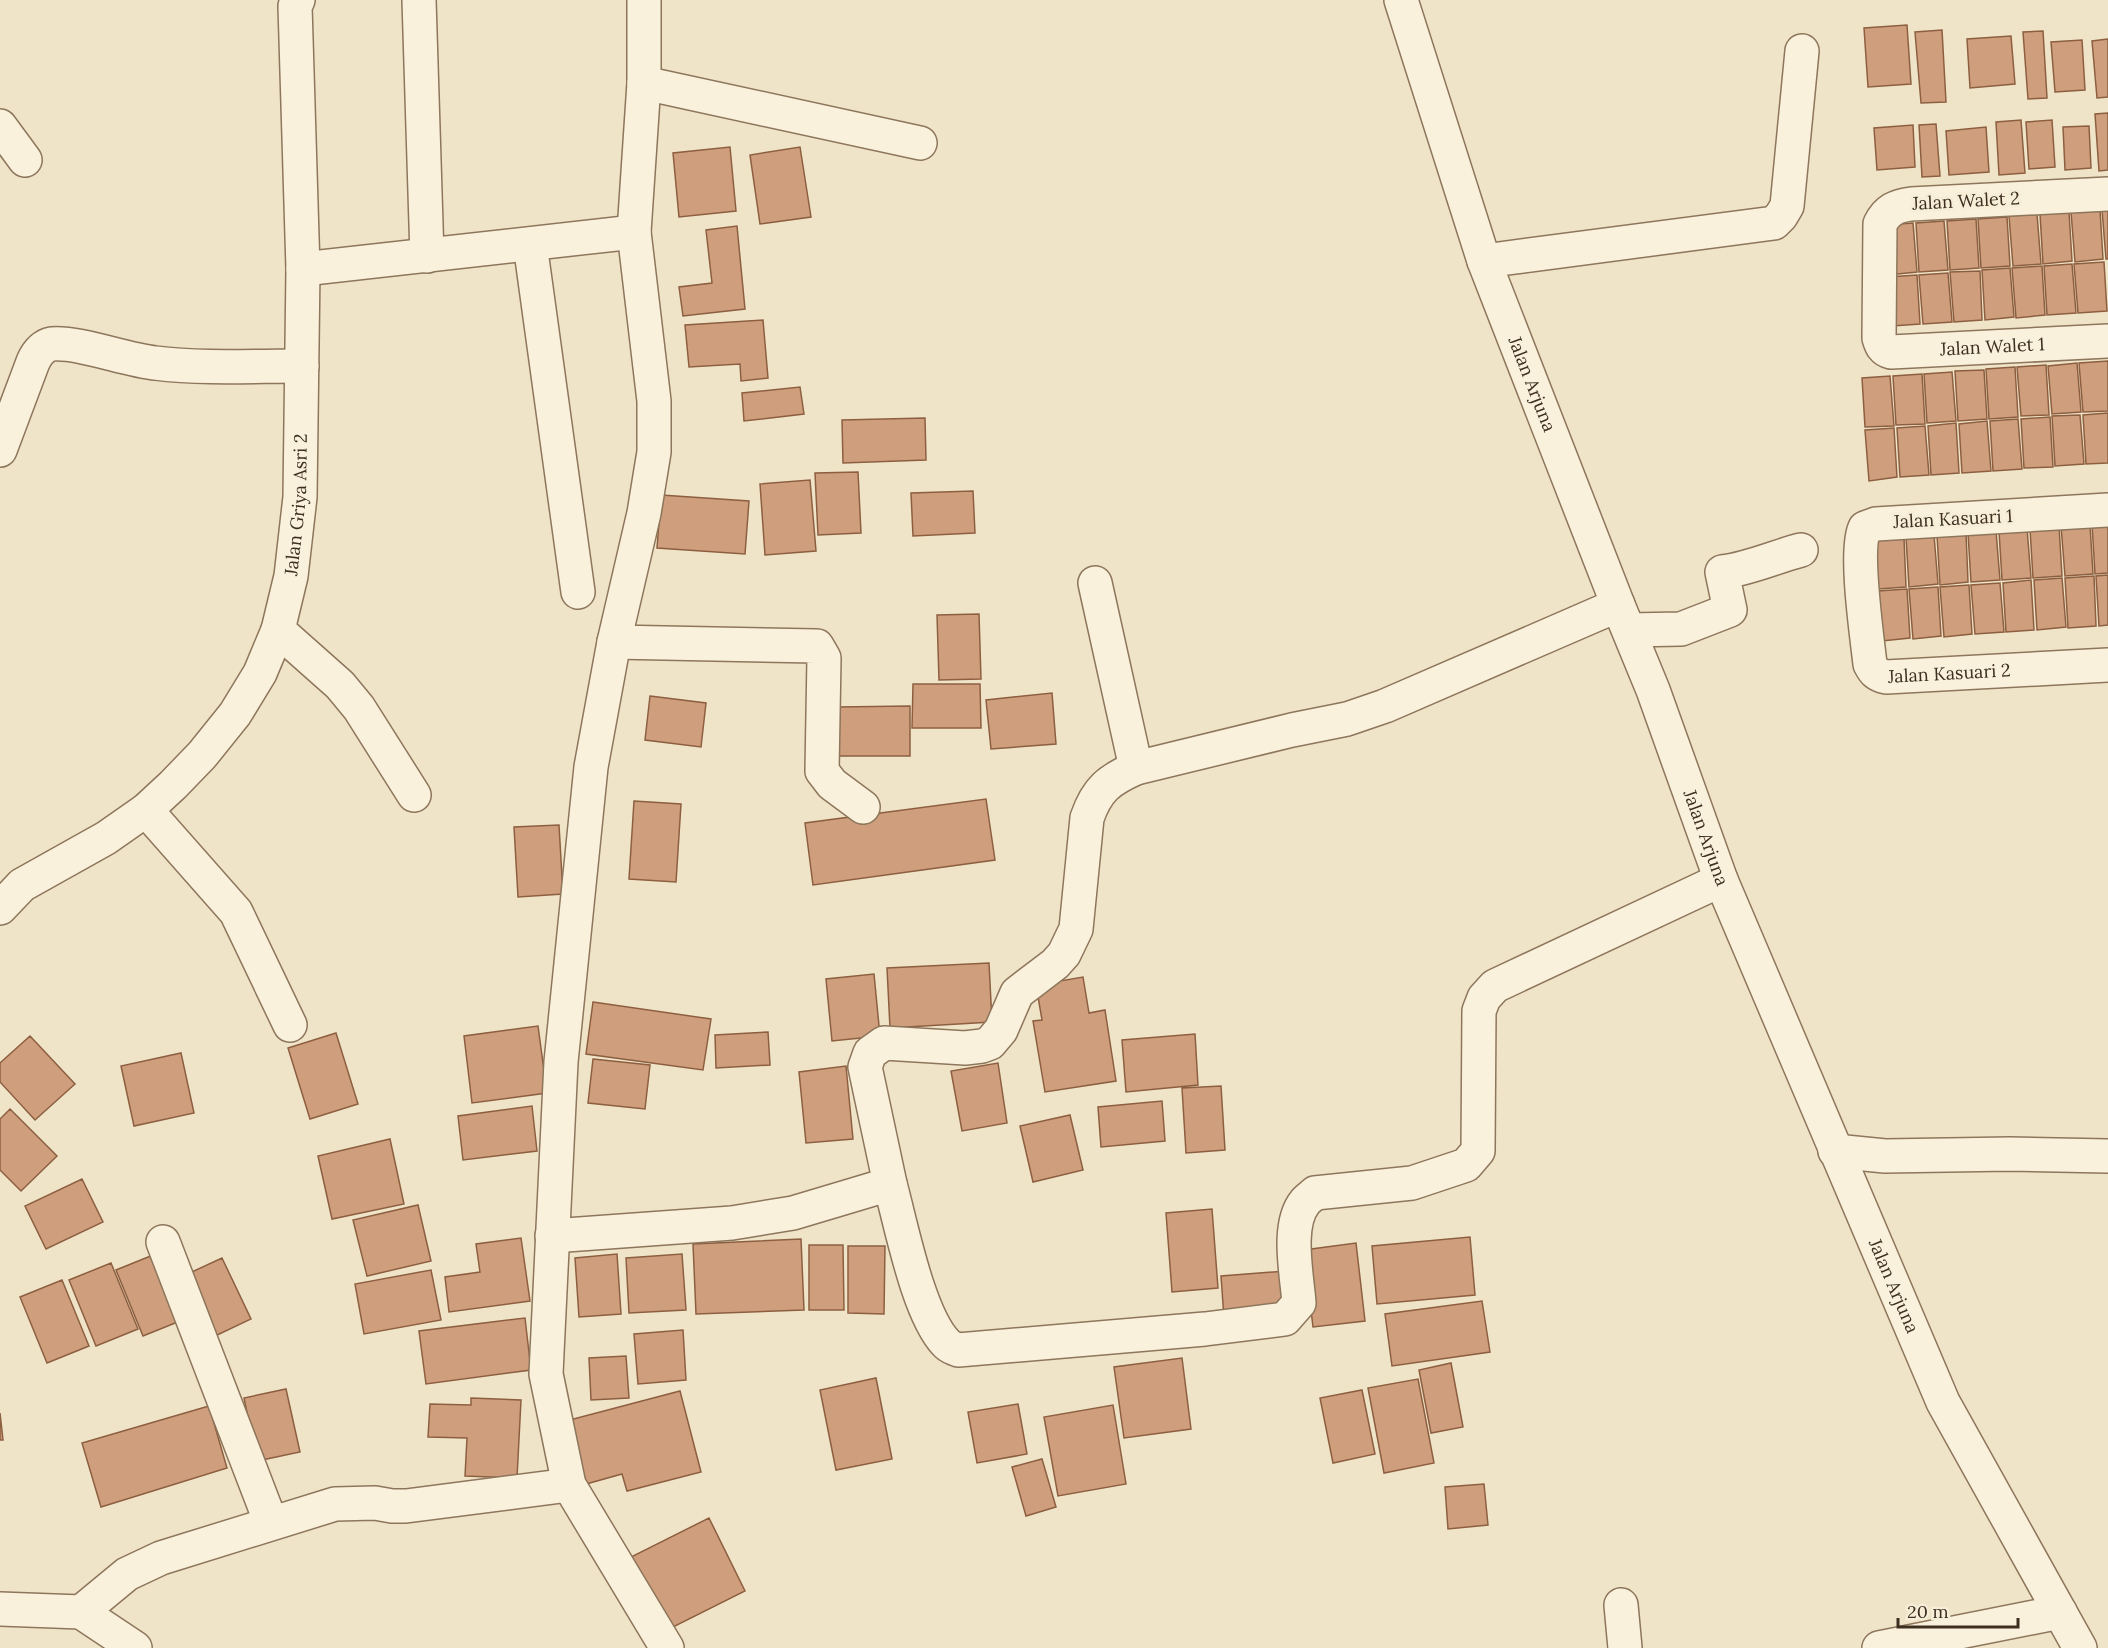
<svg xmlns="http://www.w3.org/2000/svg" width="2108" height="1648" viewBox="0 0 2108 1648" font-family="Lora,serif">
  <rect width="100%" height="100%" fill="#f0e4c8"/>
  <path fill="#cf9f7d" stroke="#8d5f41" stroke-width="1.5" d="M 1907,25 L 1911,84 L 1868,87 L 1864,28 Z
    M 1942,30 L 1946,102 L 1921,103 L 1915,32 Z
    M 2043,31 L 2047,98 L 2028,99 L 2023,32 Z
    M 2011,36 L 2015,84 L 1970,88 L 1967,39 Z
    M 2108,39 L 2108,97 L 2097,98 L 2092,41 Z
    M 2082,40 L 2085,90 L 2055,92 L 2051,42 Z
    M 2108,113 L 2108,170 L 2099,171 L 2095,114 Z
    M 2021,120 L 2025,173 L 1999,175 L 1996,122 Z
    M 2052,120 L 2055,167 L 2029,169 L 2026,122 Z
    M 1936,124 L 1940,176 L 1922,177 L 1919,125 Z
    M 1913,125 L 1915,167 L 1877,170 L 1874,128 Z
    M 2089,126 L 2091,168 L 2065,170 L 2063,127 Z
    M 1986,127 L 1989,172 L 1949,175 L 1946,131 Z
    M 730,147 L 736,211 L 679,217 L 673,153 Z
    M 800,147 L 811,217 L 760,224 L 750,155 Z
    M 2108,209 L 2108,259 L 2106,259 L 2102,210 Z
    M 2100,210 L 2103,259 L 2075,262 L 2071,212 Z
    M 2069,212 L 2072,261 L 2043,264 L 2040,214 Z
    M 2037,214 L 2041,264 L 2013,266 L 2009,216 Z
    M 2007,217 L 2010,266 L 1981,268 L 1978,219 Z
    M 1976,219 L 1979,268 L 1950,270 L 1947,221 Z
    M 1944,221 L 1948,270 L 1919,272 L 1916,223 Z
    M 1913,223 L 1917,272 L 1888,275 L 1884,225 Z
    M 737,226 L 745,309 L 683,316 L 679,287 L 712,283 L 706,230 Z
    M 2104,262 L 2107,311 L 2078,313 L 2074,264 Z
    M 2072,264 L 2076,313 L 2047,315 L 2044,266 Z
    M 2042,266 L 2045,315 L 2016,318 L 2012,268 Z
    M 2010,268 L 2014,317 L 1985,320 L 1982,270 Z
    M 1980,271 L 1982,320 L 1954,322 L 1950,272 Z
    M 1948,273 L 1952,322 L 1923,324 L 1919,275 Z
    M 1917,275 L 1920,324 L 1892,326 L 1888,277 Z
    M 763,320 L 768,378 L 741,381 L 740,364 L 689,367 L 685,325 Z
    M 2108,361 L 2108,411 L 2083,412 L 2079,363 Z
    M 2077,363 L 2081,412 L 2052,414 L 2048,366 Z
    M 2046,365 L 2049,415 L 2021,416 L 2017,367 Z
    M 2015,367 L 2018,417 L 1989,419 L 1986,369 Z
    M 1984,370 L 1987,419 L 1958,421 L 1955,371 Z
    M 1952,372 L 1956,421 L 1927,423 L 1924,374 Z
    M 1922,374 L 1925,424 L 1896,425 L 1893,376 Z
    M 1890,376 L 1894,426 L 1865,427 L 1862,378 Z
    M 800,387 L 804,414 L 744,421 L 742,393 Z
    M 2108,413 L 2108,463 L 2086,464 L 2083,415 Z
    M 2080,415 L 2084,464 L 2055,466 L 2052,416 Z
    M 2050,417 L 2053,467 L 2024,468 L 2021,419 Z
    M 925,418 L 926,460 L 843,463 L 842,420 Z
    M 2018,419 L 2022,469 L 1993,471 L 1990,421 Z
    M 1987,421 L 1991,471 L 1962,473 L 1959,424 Z
    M 1956,423 L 1959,473 L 1931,475 L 1928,426 Z
    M 1925,426 L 1929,475 L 1900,477 L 1897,428 Z
    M 1894,428 L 1897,477 L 1869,481 L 1865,430 Z
    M 858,472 L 861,533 L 818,535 L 815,473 Z
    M 810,480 L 816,551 L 765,555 L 760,484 Z
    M 973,491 L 975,533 L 913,536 L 911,493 Z
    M 661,495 L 749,501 L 745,554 L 657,548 Z
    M 2108,523 L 2108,573 L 2095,574 L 2092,524 Z
    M 2090,525 L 2093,574 L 2065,576 L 2061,526 Z
    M 2059,526 L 2062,576 L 2033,578 L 2030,529 Z
    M 2027,528 L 2031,578 L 2002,580 L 1999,531 Z
    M 1996,531 L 2000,580 L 1971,582 L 1968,533 Z
    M 1966,533 L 1968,582 L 1940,585 L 1937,535 Z
    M 1934,535 L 1938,584 L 1909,587 L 1906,537 Z
    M 1904,538 L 1906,587 L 1878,589 L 1875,539 Z
    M 2108,575 L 2108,625 L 2099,626 L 2096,576 Z
    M 2094,576 L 2096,626 L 2068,628 L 2065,578 Z
    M 2062,578 L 2066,627 L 2037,630 L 2034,580 Z
    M 2031,580 L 2034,630 L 2006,632 L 2003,583 Z
    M 2000,583 L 2004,632 L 1975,634 L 1971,585 Z
    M 1969,585 L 1972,634 L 1944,637 L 1940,587 Z
    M 1938,587 L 1941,636 L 1913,639 L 1909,589 Z
    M 1907,589 L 1910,638 L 1882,641 L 1878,591 Z
    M 979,614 L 981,679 L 939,680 L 937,615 Z
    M 913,684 L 980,684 L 981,728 L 912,728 Z
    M 1052,693 L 1056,744 L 991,749 L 986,700 Z
    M 650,696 L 706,703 L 701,747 L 645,740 Z
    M 910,706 L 910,756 L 836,756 L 837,707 Z
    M 986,799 L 995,860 L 813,885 L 805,823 Z
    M 634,801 L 681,804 L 676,882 L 629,879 Z
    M 559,825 L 563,894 L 518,897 L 514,827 Z
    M 989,963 L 992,1022 L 890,1028 L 887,968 Z
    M 874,974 L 880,1036 L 832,1041 L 826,979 Z
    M 1083,977 L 1089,1013 L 1105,1010 L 1116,1081 L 1045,1092 L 1033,1021 L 1042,1020 L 1036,985 Z
    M 593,1002 L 711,1019 L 703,1070 L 586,1054 Z
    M 538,1026 L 547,1093 L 472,1103 L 464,1036 Z
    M 768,1032 L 770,1065 L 716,1068 L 715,1035 Z
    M 336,1033 L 358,1104 L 310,1119 L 288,1048 Z
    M 1195,1034 L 1198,1085 L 1126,1092 L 1122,1040 Z
    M 30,1036 L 75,1084 L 35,1120 L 0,1082 L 0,1063 Z
    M 181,1053 L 194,1113 L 134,1126 L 121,1066 Z
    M 593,1059 L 650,1065 L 645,1109 L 588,1103 Z
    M 998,1063 L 1007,1123 L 962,1131 L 951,1071 Z
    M 846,1066 L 853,1139 L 806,1143 L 799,1072 Z
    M 1221,1086 L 1225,1150 L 1186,1153 L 1182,1088 Z
    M 1162,1101 L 1165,1141 L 1101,1147 L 1098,1107 Z
    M 532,1106 L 537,1151 L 463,1160 L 458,1116 Z
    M 10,1109 L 57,1156 L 21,1191 L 0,1170 L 0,1119 Z
    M 1070,1115 L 1083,1170 L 1033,1182 L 1020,1126 Z
    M 390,1139 L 404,1204 L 332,1219 L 318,1156 Z
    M 82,1179 L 103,1222 L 46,1249 L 25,1206 Z
    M 418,1205 L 431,1261 L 367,1276 L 353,1220 Z
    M 1212,1209 L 1218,1288 L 1172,1292 L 1166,1213 Z
    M 1470,1237 L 1475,1295 L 1377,1304 L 1372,1246 Z
    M 521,1238 L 530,1301 L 449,1312 L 445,1277 L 480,1272 L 476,1244 Z
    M 801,1239 L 804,1310 L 696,1314 L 693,1244 Z
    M 1356,1243 L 1365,1321 L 1313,1327 L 1304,1250 Z
    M 809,1245 L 843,1245 L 844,1310 L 809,1310 Z
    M 848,1246 L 885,1246 L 884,1314 L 848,1313 Z
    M 158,1253 L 185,1319 L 143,1336 L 116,1270 Z
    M 617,1254 L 621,1314 L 579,1317 L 575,1258 Z
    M 682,1254 L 686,1310 L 629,1313 L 626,1258 Z
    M 222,1258 L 251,1319 L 211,1338 L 181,1277 Z
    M 111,1263 L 138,1329 L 96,1346 L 69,1280 Z
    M 431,1270 L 441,1320 L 364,1334 L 355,1284 Z
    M 1286,1271 L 1289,1313 L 1224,1318 L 1221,1276 Z
    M 62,1280 L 89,1346 L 47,1363 L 20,1297 Z
    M 1482,1301 L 1490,1352 L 1392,1366 L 1385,1314 Z
    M 525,1318 L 531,1370 L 426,1384 L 419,1331 Z
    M 683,1330 L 686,1380 L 638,1384 L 634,1334 Z
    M 626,1356 L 629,1398 L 591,1400 L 589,1358 Z
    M 1182,1358 L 1191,1429 L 1124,1438 L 1114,1367 Z
    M 1451,1363 L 1463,1427 L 1431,1433 L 1419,1370 Z
    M 876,1378 L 892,1459 L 836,1470 L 820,1390 Z
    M 1418,1379 L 1434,1463 L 1384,1473 L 1368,1388 Z
    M 286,1389 L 300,1452 L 257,1461 L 244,1398 Z
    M 1362,1390 L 1375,1454 L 1333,1463 L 1320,1398 Z
    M 680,1391 L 701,1472 L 627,1491 L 622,1474 L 579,1486 L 562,1422 Z
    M 471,1398 L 521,1400 L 517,1478 L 465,1476 L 467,1438 L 428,1437 L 430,1404 L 471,1405 Z
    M 1018,1404 L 1027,1454 L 977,1463 L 968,1412 Z
    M 1113,1405 L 1126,1484 L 1058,1496 L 1044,1417 Z
    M 209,1406 L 227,1468 L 101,1507 L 82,1443 Z
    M 0,1413 L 3,1440 L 0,1440 Z
    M 1042,1459 L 1056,1507 L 1026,1516 L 1012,1467 Z
    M 1484,1484 L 1488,1525 L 1448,1529 L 1445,1487 Z
    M 709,1518 L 745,1591 L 665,1631 L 629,1558 Z"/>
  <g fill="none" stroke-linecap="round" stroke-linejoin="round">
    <defs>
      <g id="minor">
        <path d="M 419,0 L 427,256"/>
        <path d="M 644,0 L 644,83 L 634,232 L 654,401 L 654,452 L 644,513 L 614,642 L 591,767 L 561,1062 L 546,1374 L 569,1485 L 667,1648"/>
        <path id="s1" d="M 1401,0 L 1484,261 L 1618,605 L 1653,690 L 1721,880 L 1943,1402 L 2080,1648"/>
        <path d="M 644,83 L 920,143"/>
        <path d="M 0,126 L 25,160"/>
        <path id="s2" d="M 2108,194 L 1911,204 C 1896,206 1887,210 1880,224 L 1879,338 C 1881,345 1883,350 1891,352 L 2108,341"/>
        <path d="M 530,244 L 578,592"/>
        <path d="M 1484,261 L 1774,223 L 1781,216 L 1787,206 L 1802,51"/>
        <path d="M 303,269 L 634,232"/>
        <path d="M 0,450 L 33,362 C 37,353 42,346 52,344 C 81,342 125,360 155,363 C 204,369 253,366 302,366"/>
        <path id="s3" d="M 2108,510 L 1876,524 L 1865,528 C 1854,548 1867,637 1870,664 C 1874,672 1877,675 1886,677 L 2108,665"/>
        <path d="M 1095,583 L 1136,768"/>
        <path d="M 278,630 L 340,685 L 359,708 L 414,795"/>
        <path d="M 1629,630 L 1681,629 L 1730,610 L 1722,572 C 1749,569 1774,557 1801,550"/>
        <path d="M 614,642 L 817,646 L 824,658 L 822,771 L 832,784 L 863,807"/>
        <path d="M 146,810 L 236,912 L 290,1025"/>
        <path id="s4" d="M 0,908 L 22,885 L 106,838 L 146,810 L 173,785 L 202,755 L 235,714 L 260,673 L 278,630 L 291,576 L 300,497 L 303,269 L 295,6 L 298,0"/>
        <path d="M 1835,1151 L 1885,1156 L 2010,1154 L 2108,1156"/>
        <path d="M 890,1184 L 865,1067 L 870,1053 L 884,1043 L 965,1048 L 982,1046 L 990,1043 L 1001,1030 L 1017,993 L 1055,964 L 1064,954 L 1076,929 L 1087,818 C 1097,789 1109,780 1136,768 L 1292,730 L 1347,719 L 1385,706 L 1618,605"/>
        <path d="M 552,1236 L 732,1223 L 793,1213 L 890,1184 C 901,1224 918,1314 946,1343 C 949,1347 954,1348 958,1350 L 1205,1329 L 1285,1319 L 1299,1303 C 1297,1275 1286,1225 1305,1202 C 1307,1199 1312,1196 1315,1193 L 1412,1183 L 1466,1165 L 1478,1151 L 1479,1011 L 1484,998 L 1495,986 L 1721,880"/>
        <path d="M 163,1242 L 271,1523"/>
        <path d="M 1621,1605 L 1625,1648"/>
        <path d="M 0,1609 L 81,1612 L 127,1574 L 161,1558 L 335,1504 L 375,1503 L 392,1506 L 406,1506 L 569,1485"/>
        <path d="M 81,1612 L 135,1648"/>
        <path d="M 1879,1648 L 2060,1612"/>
      </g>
    </defs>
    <use href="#minor" stroke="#8d765c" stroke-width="36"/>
    <use href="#minor" stroke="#faf1dc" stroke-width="33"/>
  </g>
  <g text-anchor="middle" stroke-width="6" stroke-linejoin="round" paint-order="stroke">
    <g font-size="18" fill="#3d2e20" stroke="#f7eed8">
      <text transform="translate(1966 201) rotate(-3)" y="6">Jalan Walet 2</text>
      <text dy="6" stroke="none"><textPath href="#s2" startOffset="471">Jalan Walet 1</textPath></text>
      <text dy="6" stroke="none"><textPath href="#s1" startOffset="406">Jalan Arjuna</textPath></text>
      <text dy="6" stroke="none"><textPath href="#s4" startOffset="530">Jalan Griya Asri 2</textPath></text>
      <text transform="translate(1953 519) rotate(-3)" y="6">Jalan Kasuari 1</text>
      <text dy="6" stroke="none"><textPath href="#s3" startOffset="466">Jalan Kasuari 2</textPath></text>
      <text dy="6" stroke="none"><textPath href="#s1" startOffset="892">Jalan Arjuna</textPath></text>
      <text dy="6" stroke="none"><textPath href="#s1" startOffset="1378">Jalan Arjuna</textPath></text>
    </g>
  </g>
  <path d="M1898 1618v9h120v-9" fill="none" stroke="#3d2e20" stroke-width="3"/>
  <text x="1907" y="1618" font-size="18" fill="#3d2e20" stroke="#f7eed8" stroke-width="4.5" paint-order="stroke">20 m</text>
</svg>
